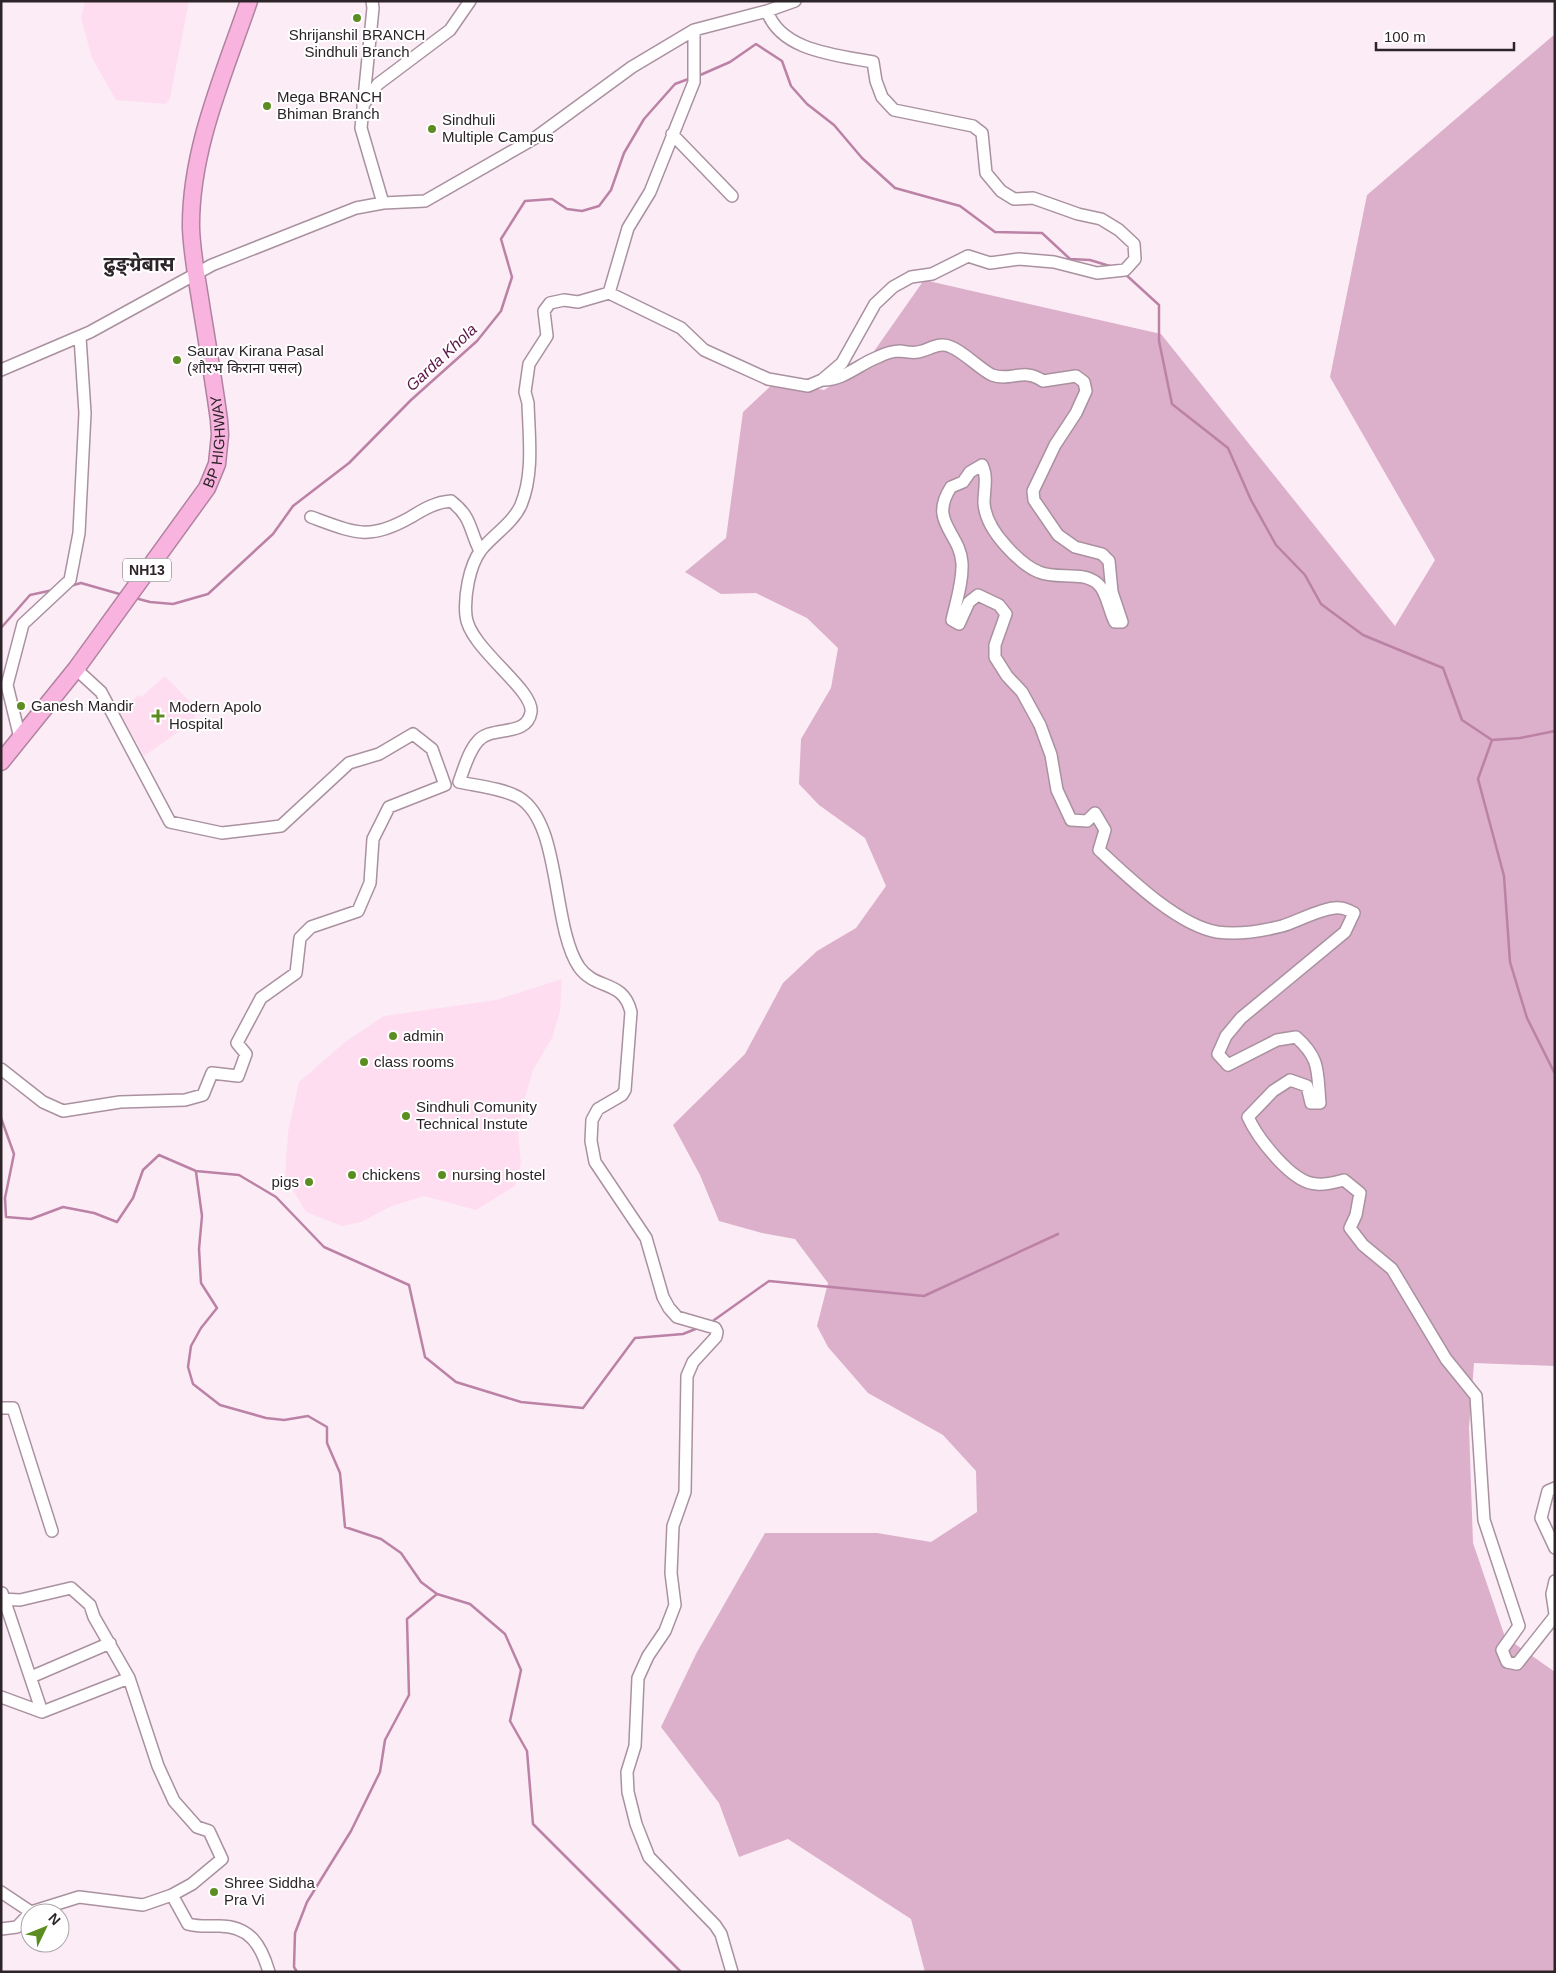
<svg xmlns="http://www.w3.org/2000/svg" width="1556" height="1973" viewBox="0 0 1556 1973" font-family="Helvetica,'Noto Sans Devanagari',sans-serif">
  <rect width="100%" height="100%" fill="#fcecf6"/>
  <path fill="#ffddf1" d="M 85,1 L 189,1 L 170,98 L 166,104 L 116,100 L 92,58 L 81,18 Z
    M 165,676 L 197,709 L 193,722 L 144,756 L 119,711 L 139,695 L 141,697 Z
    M 562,979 L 560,1011 L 552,1038 L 533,1070 L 524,1101 L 518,1132 L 521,1163 L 515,1186 L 476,1210 L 424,1196 L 392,1206 L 361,1222 L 342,1226 L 306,1212 L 285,1177 L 288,1132 L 299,1082 L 345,1042 L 384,1016 L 496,1000 Z"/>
  <path fill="#dcafca" d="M 1555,34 L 1555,1366 L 1474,1363 L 1469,1428 L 1473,1543 L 1505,1637 L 1555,1672 L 1555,1972 L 925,1972 L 911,1919 L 788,1839 L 739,1857 L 719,1803 L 661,1727 L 697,1652 L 765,1533 L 877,1533 L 931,1542 L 977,1512 L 976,1471 L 943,1435 L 868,1393 L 828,1347 L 817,1326 L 828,1283 L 795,1239 L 762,1233 L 719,1221 L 700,1175 L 673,1125 L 745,1054 L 783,983 L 817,951 L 856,928 L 886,886 L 865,838 L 819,805 L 799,784 L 801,739 L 831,688 L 838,648 L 807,618 L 756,593 L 721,594 L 685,572 L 726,538 L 743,412 L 775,382 L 824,390 L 863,367 L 924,280 L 1161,334 L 1395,626 L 1435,560 L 1330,377 L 1367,195 Z"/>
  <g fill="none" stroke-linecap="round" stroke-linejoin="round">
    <path stroke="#bb82a6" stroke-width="2.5" d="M 698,76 L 730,62 L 756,44 L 782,61 L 791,86 L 807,104 L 834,125 L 862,158 L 895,188 L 960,206 L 995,232 L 1042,233 L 1070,259 L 1090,260 L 1113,267
      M 1124,273 L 1159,305 L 1159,341 L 1172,404 L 1228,448 L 1251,500 L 1276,545 L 1305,575 L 1321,604 L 1363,635 L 1443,668 L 1462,720 L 1492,740 L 1520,738 L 1555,731
      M 70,586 L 81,583 L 123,595
      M 135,598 L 150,602 L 173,604 L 208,594 L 273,534 L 293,506 L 349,463 L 411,400 L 477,341 L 501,311 L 512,277 L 501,239 L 525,201 L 552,199 L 567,209 L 582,211 L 599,206 L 611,190 L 624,153 L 644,119 L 675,84 L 691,78
      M 1,628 L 30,595 L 53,590
      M 1492,740 L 1478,779 L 1504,876 L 1510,962 L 1527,1018 L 1555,1074
      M 1,1118 L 14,1154 L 5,1198 L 6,1217 L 31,1219 L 63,1207 L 94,1213 L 117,1222 L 133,1198 L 143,1170 L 159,1155 L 196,1171 L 239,1175 L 276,1197 L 324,1247 L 409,1285 L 425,1357 L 456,1382 L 521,1402 L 583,1408 L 635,1338 L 683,1334 L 698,1328
      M 196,1172 L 202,1216 L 199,1249 L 201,1283 L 217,1308 L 201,1328 L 191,1346 L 188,1367 L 193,1384 L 220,1405 L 266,1418 L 284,1420 L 308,1416 L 327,1427 L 327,1443 L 340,1473 L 345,1527 L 381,1539 L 401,1553 L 421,1582 L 437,1594 L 407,1619 L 409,1695 L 385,1740 L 380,1772 L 351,1831 L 307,1902 L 295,1933 L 294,1967 L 297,1972
      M 710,1323 L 769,1281 L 924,1296 L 1058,1234
      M 437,1594 L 470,1604 L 505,1634 L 521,1670 L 510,1721 L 527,1751 L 533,1824 L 681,1972"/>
    <defs>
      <path id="minor" d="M 372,1 L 373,8 L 361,128 L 383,203 L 425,201 L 535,138 L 632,67 L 694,30 L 694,82 L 650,192 L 628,228 L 609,293 L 578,302 L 564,300 L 550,303 L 544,311 L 547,336 L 529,364 L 525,392 L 528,403 C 529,437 534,473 521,505 C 513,523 493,535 481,550 C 469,566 464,597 466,616 C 469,648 534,689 531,712 C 527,738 491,725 478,741 C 468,752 464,769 459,782 C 478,786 501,788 518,797 C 562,822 551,925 579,967 C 596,991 623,979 631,1012 L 625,1090 L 622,1095 L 598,1109 L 592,1120 L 591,1141 L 595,1162 L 646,1238 L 663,1297 L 669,1308 L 677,1317 L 715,1328 L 717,1332 L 716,1337 L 693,1362 L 687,1376 L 685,1492 L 673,1526 L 671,1573 L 675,1605 L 665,1631 L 648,1656 L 638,1678 L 635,1746 L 627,1772 L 628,1792 L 636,1824 L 649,1857 L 715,1925 L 721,1934 L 732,1972
        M 694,30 L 767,11 L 795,1
        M 363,105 L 378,84 L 450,30 L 470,1
        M 672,134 L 732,196
        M 609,293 L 681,328 L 704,350 L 768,379 L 808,386 L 822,380 L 842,363 L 875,304 L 893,287 L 911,277 L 932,274 L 968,256 L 990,263 L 1019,259 L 1054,262 L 1097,273 L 1125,270 L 1135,259 L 1134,244 L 1119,230 L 1101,219 L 1078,214 L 1033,198 L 1014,199 L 1001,191 L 986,173 L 982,133 L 973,126 L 894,110 L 882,97 L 876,81 L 873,62 C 836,55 781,51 767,11
        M 1,370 L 90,332 L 212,265 L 356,208 L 383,203
        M 822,380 C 843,381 859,364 878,357 C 884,354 893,351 900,351 C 908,352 914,354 922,351 C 932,348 940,342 951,347 C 964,352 981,370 992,375 C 1011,382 1023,367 1043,381 L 1076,376 L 1084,382 L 1086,391 L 1076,413 L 1055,445 L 1033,491 L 1034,500 L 1058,535 L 1075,547 L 1102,554 L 1109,561 L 1112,592 L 1122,622 L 1115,622 C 1109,611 1107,592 1098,584 C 1083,570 1057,580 1039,572 C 1026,567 1015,556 1006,546 C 996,535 985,519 984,503 C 984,490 988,477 982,465 L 970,472 L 963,482 L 951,487 C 928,522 960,532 962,563 C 963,582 956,602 952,620 L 959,624 L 969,602 L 978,595 L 999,605 L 1006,614 L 995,645 L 995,657 L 1007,676 L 1022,692 L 1040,725 L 1051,755 L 1057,790 L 1071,820 L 1087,821 L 1095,813 L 1105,830 L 1099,850 C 1128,877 1177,925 1217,932 C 1238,935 1262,931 1282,926 C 1296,922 1326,906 1340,908 C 1345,908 1350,911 1354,913 L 1345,932 L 1241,1018 L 1226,1036 L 1218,1054 L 1228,1065 L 1277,1040 L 1296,1037 C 1321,1059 1317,1072 1320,1103 L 1311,1103 L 1307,1086 L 1290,1080 L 1273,1091 L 1248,1117 C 1257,1137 1292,1184 1317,1184 C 1326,1185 1336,1182 1344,1180 L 1360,1193 L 1356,1215 L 1350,1228 L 1363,1245 L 1392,1269 L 1446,1359 L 1476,1396 L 1484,1520 L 1519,1626 L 1502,1650 L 1507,1662 L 1517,1664 L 1555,1616
        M 311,517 C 355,533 369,541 411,517 C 424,509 436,502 451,501 C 472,517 469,529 480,551
        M 20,738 L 7,685 L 23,624 L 70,580 L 79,533 L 85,413 L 80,337
        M 1,1069 L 43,1102 L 63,1111 L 120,1102 L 185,1100 L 203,1095 L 212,1073 L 238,1076 L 246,1054 L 237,1043 L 261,998 L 296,973 L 300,938 L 311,927 L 358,911 L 370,883 L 373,839 L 389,807 L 445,785 L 432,749 L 413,734 L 379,754 L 349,763 L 281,826 L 222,833 L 170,822 L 101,692 L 76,669
        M 1,1408 L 13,1408 L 52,1531
        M 1555,1488 L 1548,1491 L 1541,1518 L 1555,1548
        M 1555,1581 L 1552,1594 L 1555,1614
        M 2,1593 L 42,1712
        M 1,1599 L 20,1600 L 71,1588 L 90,1605 L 94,1617 L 129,1678 L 158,1766 L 174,1801 L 197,1827 L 209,1831 L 222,1859 L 192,1884 L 172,1895 L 188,1924 C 198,1927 208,1926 219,1926 C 250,1926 261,1945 269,1972
        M 31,1677 L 110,1643
        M 1,1697 L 42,1712 L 129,1678
        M 1,1892 L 31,1912 L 17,1927 L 1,1929
        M 31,1912 L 79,1897 L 143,1905 L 172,1895"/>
      <g id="highway">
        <path id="s1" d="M 1,762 L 76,669 L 207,488 L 217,464 L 220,435 L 219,420 C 214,384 208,347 202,311 C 198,284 192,256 191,228 C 190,150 224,74 249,1"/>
      </g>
    </defs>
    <use href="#minor" stroke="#aa91a0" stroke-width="14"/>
    <use href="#highway" stroke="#b1829f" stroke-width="19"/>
    <use href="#minor" stroke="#fff" stroke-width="11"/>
    <use href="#highway" stroke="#f8b4df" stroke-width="16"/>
  </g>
  <g fill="#5c8d23" stroke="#fff" stroke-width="2">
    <circle cx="357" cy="18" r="5"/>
    <circle cx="267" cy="106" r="5"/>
    <circle cx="432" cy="129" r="5"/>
    <circle cx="177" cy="360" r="5"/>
    <circle cx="21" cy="706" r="5"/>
    <path d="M155.5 708.5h5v5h5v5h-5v5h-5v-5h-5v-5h5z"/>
    <circle cx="393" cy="1036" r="5"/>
    <circle cx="364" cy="1062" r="5"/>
    <circle cx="406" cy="1116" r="5"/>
    <circle cx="352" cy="1175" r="5"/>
    <circle cx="442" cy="1175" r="5"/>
    <circle cx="309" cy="1182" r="5"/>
    <circle cx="214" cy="1892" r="5"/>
  </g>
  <g text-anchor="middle" stroke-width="4" stroke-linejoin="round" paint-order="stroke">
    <rect fill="#fff" stroke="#6c6669" stroke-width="1" x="123" y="558.5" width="48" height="23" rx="4"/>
    <g font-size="14" font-weight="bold" fill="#2d2429">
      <text x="147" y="575">NH13</text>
    </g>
    <g font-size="15" fill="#2d2429" stroke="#fff" text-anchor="start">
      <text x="357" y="40" text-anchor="middle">Shrijanshil BRANCH<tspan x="357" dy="17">Sindhuli Branch</tspan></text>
      <text x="277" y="102">Mega BRANCH<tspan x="277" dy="17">Bhiman Branch</tspan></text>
      <text x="442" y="125">Sindhuli<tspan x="442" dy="17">Multiple Campus</tspan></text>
      <text x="187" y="356">Saurav Kirana Pasal<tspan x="187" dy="17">(शौरभ किराना पसल)</tspan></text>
      <text x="31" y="711">Ganesh Mandir</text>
      <text x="169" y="712">Modern Apolo<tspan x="169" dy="17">Hospital</tspan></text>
      <text x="403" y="1041">admin</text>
      <text x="374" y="1067">class rooms</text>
      <text x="416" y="1112">Sindhuli Comunity<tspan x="416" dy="17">Technical Instute</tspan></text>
      <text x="362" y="1180">chickens</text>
      <text x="452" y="1180">nursing hostel</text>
      <text x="299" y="1187" text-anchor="end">pigs</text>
      <text x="224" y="1888">Shree Siddha<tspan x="224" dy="17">Pra Vi</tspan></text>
    </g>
    <g font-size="15" fill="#2d2429" stroke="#fff">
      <text dy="5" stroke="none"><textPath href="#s1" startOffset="391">BP HIGHWAY</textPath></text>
    </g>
    <g font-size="16" font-style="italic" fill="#5c1748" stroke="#fff">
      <text transform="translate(441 357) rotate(-43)" y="6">Garda Khola</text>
    </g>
    <g font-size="20" font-weight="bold" fill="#2d2429" stroke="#fff">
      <text x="139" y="271">ढुङ्ग्रेबास</text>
    </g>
  </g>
  <rect width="1556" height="1973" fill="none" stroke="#2d2429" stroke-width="5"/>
  <g transform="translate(45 1928) rotate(47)"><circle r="24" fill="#ffffff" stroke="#aba7a9"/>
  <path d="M0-4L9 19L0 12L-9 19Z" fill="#5c8d23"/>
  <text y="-8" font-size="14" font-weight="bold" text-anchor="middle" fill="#2d2429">N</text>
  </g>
  <path d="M1376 42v8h138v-8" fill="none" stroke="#2d2429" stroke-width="2.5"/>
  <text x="1384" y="42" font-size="15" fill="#2d2429" stroke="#ffffff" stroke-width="4" paint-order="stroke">100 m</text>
</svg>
